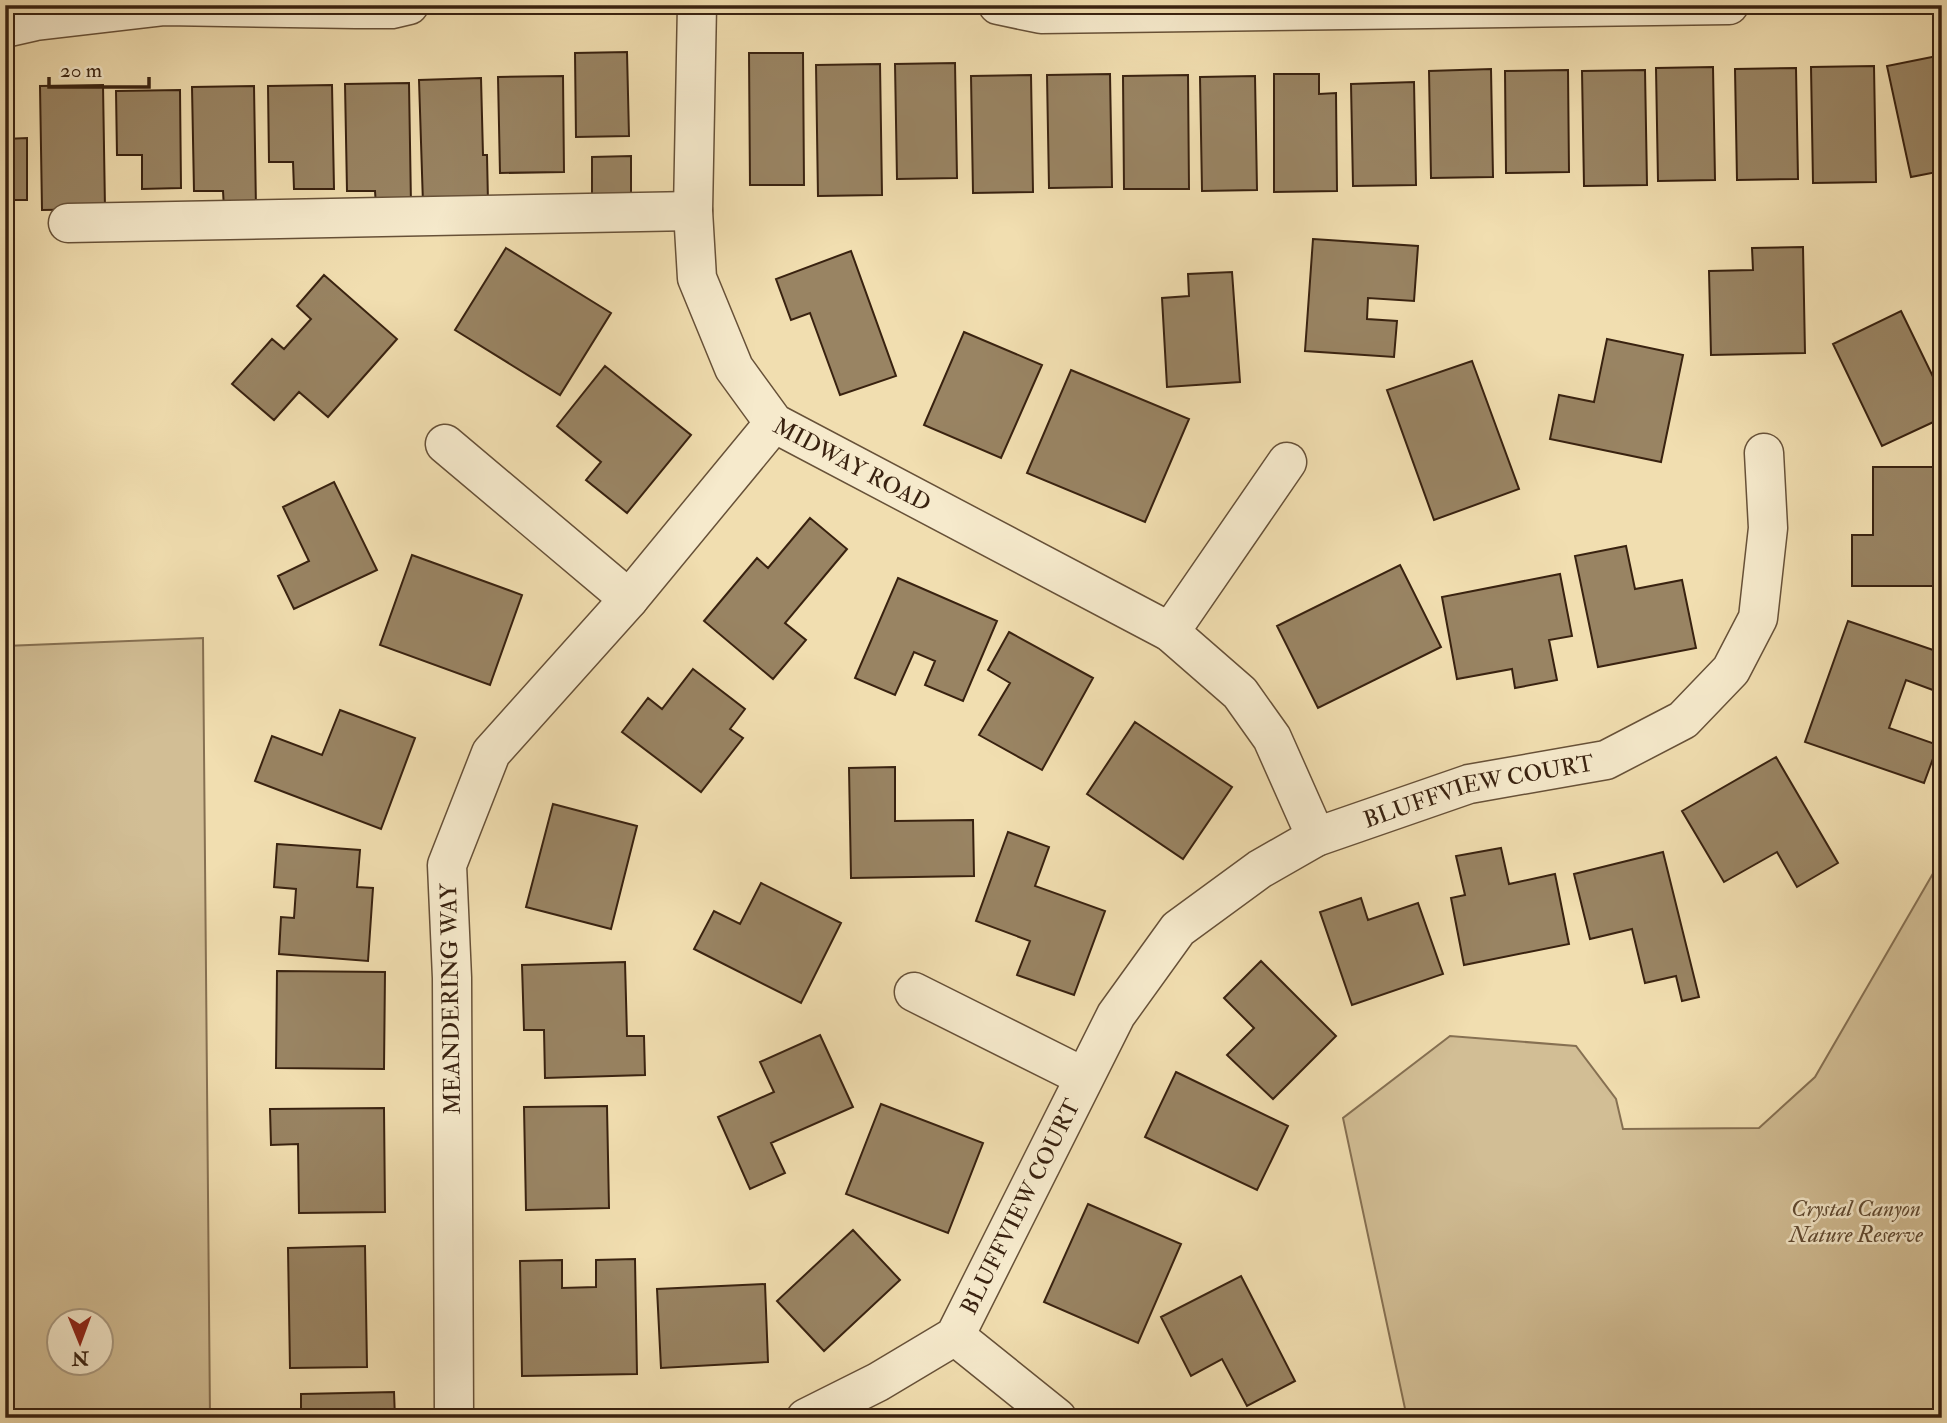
<svg xmlns="http://www.w3.org/2000/svg" width="1947" height="1423" viewBox="0 0 1947 1423" font-family="'IM FELL Double Pica',serif">
  <rect width="100%" height="100%" fill="#f1deb0"/>
  <filter id="stains"><feTurbulence type="fractalNoise" baseFrequency=".00286" numOctaves="4"/><feColorMatrix values="0 0 0 0 .2 0 0 0 0 .09 0 0 0 0 .02 0 0 0 .5 -.17"/></filter>
  <radialGradient id="worn" r=".72"><stop offset=".6" stop-color="#630" stop-opacity="0"/><stop offset="1" stop-color="#630" stop-opacity=".3"/></radialGradient>
  <path fill="#d2be95" stroke="#867052" stroke-width="2" fill-rule="evenodd" d="M 203,638 L 210,1418 L 5,1418 L 5,646 ZM 60,1322 L 102,1322 L 102,1364 L 60,1364 Z
    M 1942,858 L 1942,1418 L 1407,1418 L 1343,1118 L 1450,1036 L 1576,1046 L 1616,1099 L 1623,1129 L 1759,1128 L 1815,1077 Z"/>
  <path fill="#998463" stroke="#392210" stroke-width="2" d="M 627,52 L 629,136 L 576,137 L 575,53 Z
    M 749,53 L 803,53 L 804,185 L 750,185 Z
    M 1942,55 L 1942,171 L 1911,177 L 1887,66 Z
    M 955,63 L 957,178 L 897,179 L 895,64 Z
    M 880,64 L 882,195 L 818,196 L 816,65 Z
    M 1874,66 L 1876,182 L 1813,183 L 1811,67 Z
    M 1713,67 L 1715,180 L 1658,181 L 1656,68 Z
    M 1796,68 L 1798,179 L 1737,180 L 1735,69 Z
    M 1491,69 L 1493,177 L 1431,178 L 1429,71 Z
    M 1568,70 L 1569,172 L 1506,173 L 1505,71 Z
    M 1645,70 L 1647,185 L 1584,186 L 1582,71 Z
    M 1110,74 L 1112,187 L 1049,188 L 1047,75 Z
    M 1274,74 L 1319,74 L 1319,94 L 1336,93 L 1337,191 L 1274,192 Z
    M 1031,75 L 1033,192 L 973,193 L 971,76 Z
    M 1188,75 L 1189,189 L 1124,189 L 1123,76 Z
    M 563,76 L 564,172 L 500,173 L 498,77 Z
    M 1255,76 L 1257,190 L 1202,191 L 1200,77 Z
    M 481,78 L 483,155 L 487,155 L 488,202 L 423,204 L 419,80 Z
    M 1414,82 L 1416,185 L 1353,186 L 1351,84 Z
    M 409,83 L 411,205 L 376,206 L 375,191 L 347,191 L 345,84 Z
    M 103,85 L 105,209 L 42,210 L 40,86 Z
    M 332,85 L 334,189 L 294,189 L 293,162 L 269,162 L 268,86 Z
    M 254,86 L 256,209 L 224,209 L 223,191 L 194,191 L 192,87 Z
    M 180,90 L 181,188 L 142,189 L 142,155 L 117,155 L 116,91 Z
    M 27,138 L 27,200 L 5,200 L 5,139 Z
    M 631,156 L 631,196 L 592,197 L 592,157 Z
    M 1313,239 L 1418,246 L 1414,301 L 1368,298 L 1367,319 L 1397,321 L 1394,357 L 1305,351 Z
    M 1803,247 L 1805,353 L 1711,355 L 1709,271 L 1753,270 L 1752,248 Z
    M 506,248 L 611,313 L 560,395 L 455,330 Z
    M 851,251 L 896,376 L 840,395 L 810,313 L 791,320 L 776,279 Z
    M 1232,272 L 1240,382 L 1167,387 L 1162,298 L 1189,296 L 1188,274 Z
    M 324,275 L 397,339 L 328,417 L 299,392 L 274,420 L 232,384 L 272,339 L 284,349 L 311,319 L 297,306 Z
    M 1901,311 L 1937,385 L 1942,383 L 1942,418 L 1882,446 L 1833,344 Z
    M 964,332 L 1042,365 L 1001,458 L 924,425 Z
    M 1607,339 L 1683,355 L 1661,462 L 1550,439 L 1559,395 L 1594,402 Z
    M 1472,361 L 1519,489 L 1434,520 L 1387,390 Z
    M 605,366 L 691,435 L 627,513 L 586,480 L 601,462 L 557,426 Z
    M 1071,370 L 1189,419 L 1145,522 L 1027,473 Z
    M 1873,467 L 1942,467 L 1942,586 L 1852,586 L 1852,535 L 1873,535 Z
    M 334,482 L 377,570 L 294,609 L 278,576 L 309,561 L 283,507 Z
    M 810,518 L 847,549 L 785,623 L 806,640 L 773,679 L 704,621 L 757,558 L 768,568 Z
    M 1626,546 L 1635,589 L 1682,580 L 1696,648 L 1598,667 L 1575,556 Z
    M 412,555 L 522,595 L 490,685 L 380,645 Z
    M 1400,565 L 1441,647 L 1318,708 L 1277,626 Z
    M 1560,574 L 1572,636 L 1549,640 L 1557,680 L 1515,688 L 1512,669 L 1457,679 L 1442,597 Z
    M 898,578 L 997,621 L 963,701 L 925,685 L 935,661 L 914,652 L 895,695 L 855,678 Z
    M 1848,621 L 1942,653 L 1941,693 L 1906,680 L 1889,728 L 1938,745 L 1924,783 L 1805,742 Z
    M 1009,632 L 1093,678 L 1042,770 L 979,735 L 1010,683 L 988,670 Z
    M 693,669 L 745,709 L 730,729 L 743,738 L 701,792 L 622,732 L 648,698 L 662,709 Z
    M 340,710 L 415,738 L 381,829 L 255,781 L 272,736 L 322,755 Z
    M 1135,722 L 1232,787 L 1183,859 L 1087,794 Z
    M 1776,757 L 1838,863 L 1797,887 L 1777,852 L 1724,882 L 1682,811 Z
    M 895,767 L 895,821 L 973,820 L 974,876 L 851,878 L 849,768 Z
    M 553,804 L 637,826 L 611,929 L 526,907 Z
    M 1008,832 L 1049,847 L 1035,886 L 1105,911 L 1074,995 L 1017,975 L 1030,941 L 976,921 Z
    M 277,844 L 360,850 L 357,887 L 373,888 L 368,961 L 279,954 L 281,917 L 294,918 L 296,889 L 274,887 Z
    M 1501,848 L 1509,884 L 1555,874 L 1569,944 L 1464,965 L 1451,898 L 1465,895 L 1456,856 Z
    M 1663,852 L 1699,997 L 1682,1001 L 1676,976 L 1645,983 L 1632,929 L 1590,939 L 1574,874 Z
    M 761,883 L 841,923 L 801,1003 L 694,949 L 714,911 L 740,924 Z
    M 1361,898 L 1368,920 L 1418,903 L 1443,974 L 1352,1005 L 1320,912 Z
    M 1261,961 L 1336,1036 L 1273,1099 L 1227,1055 L 1254,1028 L 1224,998 Z
    M 625,962 L 627,1036 L 644,1036 L 645,1075 L 545,1078 L 544,1030 L 524,1030 L 522,965 Z
    M 277,971 L 385,972 L 384,1069 L 276,1068 Z
    M 820,1035 L 853,1107 L 771,1143 L 785,1173 L 750,1189 L 718,1117 L 774,1092 L 760,1062 Z
    M 1176,1072 L 1288,1126 L 1257,1190 L 1145,1137 Z
    M 881,1104 L 983,1143 L 948,1233 L 846,1194 Z
    M 607,1106 L 609,1208 L 526,1210 L 524,1107 Z
    M 384,1108 L 385,1212 L 299,1213 L 298,1144 L 271,1145 L 270,1109 Z
    M 1088,1204 L 1181,1244 L 1138,1343 L 1044,1302 Z
    M 853,1230 L 900,1280 L 824,1351 L 777,1301 Z
    M 365,1246 L 367,1367 L 290,1368 L 288,1248 Z
    M 635,1259 L 637,1374 L 522,1376 L 520,1261 L 562,1260 L 562,1288 L 596,1287 L 596,1260 Z
    M 1241,1276 L 1295,1381 L 1247,1406 L 1222,1359 L 1191,1376 L 1161,1317 Z
    M 765,1284 L 768,1362 L 661,1368 L 657,1289 Z
    M 394,1392 L 395,1418 L 301,1418 L 301,1394 Z"/>
  <g fill="none" stroke-linecap="round" stroke-linejoin="round">
    <defs>
      <g id="minor">
        <path id="s1" d="M 697,5 L 693,211 L 697,278 L 734,368 L 774,423 L 1170,632 L 1240,693 L 1272,738 L 1316,837"/>
        <path d="M 998,5 L 1041,14 L 1729,5"/>
        <path d="M 5,28 L 36,21 L 165,6 L 356,9 L 392,9 L 409,5"/>
        <path d="M 68,223 L 693,211"/>
        <path d="M 445,444 L 629,599"/>
        <path d="M 1170,632 L 1287,462"/>
        <path d="M 914,992 L 1084,1077"/>
        <path d="M 955,1336 L 1057,1418"/>
        <path d="M 454,1418 L 452,978 L 447,865 L 491,753 L 629,599 L 774,423"/>
        <path id="s2" d="M 806,1418 L 878,1382 L 955,1336 L 1116,1015 L 1178,929 L 1260,869 L 1316,837 L 1469,784 L 1606,760 L 1683,720 L 1731,670 L 1758,618 L 1768,528 L 1764,453"/>
      </g>
    </defs>
    <use href="#minor" stroke="#675138" stroke-width="41"/>
    <use href="#minor" stroke="#f6eacc" stroke-width="38"/>
  </g>
  <g text-anchor="middle" stroke-width="5" stroke-linejoin="round" paint-order="stroke">
    <g font-size="23" fill="#392210" stroke="#f6eacc">
      <text dy="8" stroke="none"><textPath href="#s1" startOffset="527">MIDWAY ROAD</textPath></text>
      <text dy="8" stroke="none"><textPath href="#s2" startOffset="971">BLUFFVIEW COURT</textPath></text>
      <text transform="translate(450 999) rotate(-91)" y="8">MEANDERING WAY</text>
      <text dy="8" stroke="none"><textPath href="#s2" startOffset="315">BLUFFVIEW COURT</textPath></text>
    </g>
    <g font-size="23" font-style="italic" fill="#5f4931" stroke="#f6eacc">
      <text x="1856" y="1216">Crystal Canyon<tspan x="1856" dy="26">Nature Reserve</tspan></text>
    </g>
  </g>
  <rect width="1947" height="1423" fill="none" stroke="#f1deb0" stroke-width="28"/>
  <rect x="7" y="7" width="1933" height="1409" fill="none" stroke="#392210" stroke-width="3.5"/>
  <rect x="14" y="14" width="1919" height="1395" fill="none" stroke="#392210" stroke-width="2"/>
  <g transform="translate(80 1342) rotate(179)"><circle r="33" fill="#f6eacc" stroke="#aa9a81" stroke-width="2"/>
  <path d="M0-5L12 26L0 18L-12 26Z" fill="#8f2418"/>
  <text y="-10" font-size="19" font-weight="bold" text-anchor="middle" fill="#392210">N</text>
  </g>
  <path d="M49 77v10h100v-10" fill="none" stroke="#392210" stroke-width="3.5"/>
  <text x="60" y="77" font-size="21" fill="#392210" stroke="#f6eacc" stroke-width="5" paint-order="stroke">20 m</text>
  <rect width="100%" height="100%" filter="url(#stains)"/>
  <rect width="100%" height="100%" fill="url(#worn)"/>
</svg>
